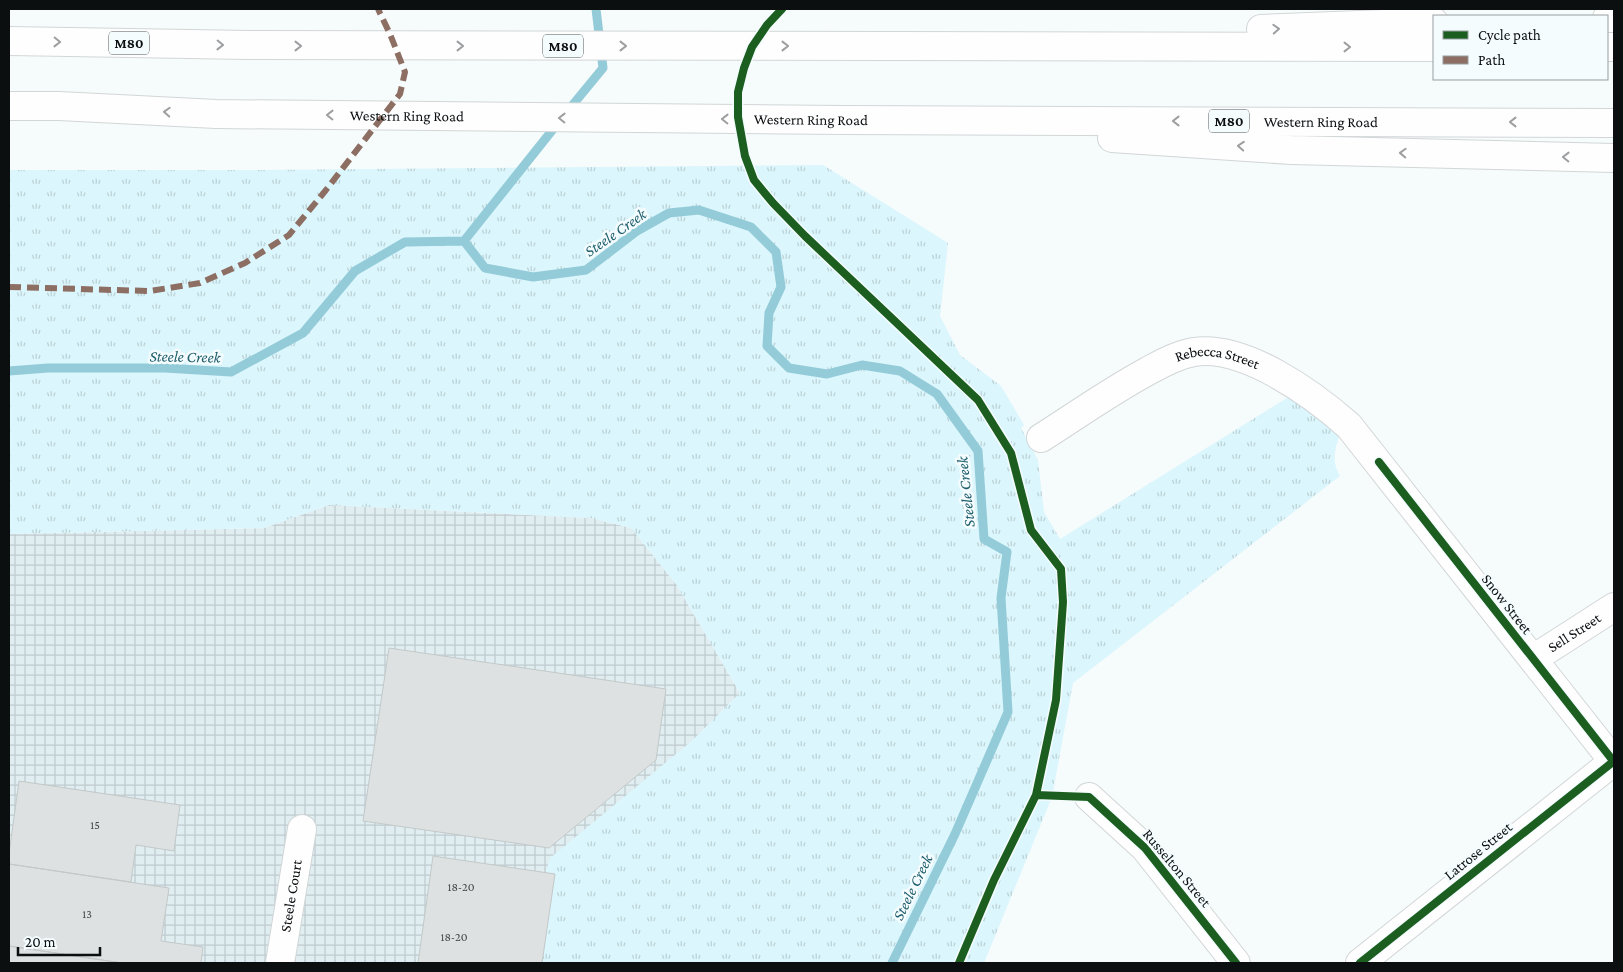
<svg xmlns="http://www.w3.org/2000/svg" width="1623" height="972" viewBox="0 0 1623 972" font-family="'Crimson Pro',serif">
  <defs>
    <pattern id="industrial-grid" width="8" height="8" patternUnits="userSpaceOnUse" patternTransform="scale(1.25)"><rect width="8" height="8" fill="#e0eef1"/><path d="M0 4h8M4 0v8" fill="none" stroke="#bfcbce"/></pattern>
    <pattern id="grass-tufts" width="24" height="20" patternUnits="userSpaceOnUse" patternTransform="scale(1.25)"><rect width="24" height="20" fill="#dbf6fc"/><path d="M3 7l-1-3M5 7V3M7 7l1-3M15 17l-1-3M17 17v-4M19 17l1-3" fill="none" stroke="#bbd2d7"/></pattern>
  </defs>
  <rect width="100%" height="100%" fill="#f6fbfc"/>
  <path fill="url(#industrial-grid)" d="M 329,505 L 591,518 L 631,528 L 676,584 L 740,693 L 693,740 L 633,791 L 555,874 L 542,963 L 9,963 L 9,534 L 264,528 Z"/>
  <path fill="url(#grass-tufts)" d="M 823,165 L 948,243 L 940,316 L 960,355 L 1001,386 L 1024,425 L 1021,428 L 1038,460 L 1044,512 L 1060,539 L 1295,393 L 1340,433 C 1335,450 1331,461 1340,476 L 1073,683 L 1052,797 L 984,963 L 542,963 L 555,874 L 546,872 L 550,858 L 693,740 L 740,693 L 676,584 L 631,528 L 591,518 L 329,505 L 264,528 L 9,534 L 9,170 L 261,170 Z"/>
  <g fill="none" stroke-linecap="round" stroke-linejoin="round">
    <path stroke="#93cbd8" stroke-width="9" d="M 566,113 L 603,68 L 596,9
      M 558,123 L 464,241 L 485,268 L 533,277 L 586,270 L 637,231 L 669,213 L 699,210 L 751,227 L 776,252 L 781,287 L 769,313 L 767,346 L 789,368 L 827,374 L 862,365 L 900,371 L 937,394 L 978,451 L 984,539 L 1007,552 L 1001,598 L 1008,712 L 955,834 L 892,963
      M 9,371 L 48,368 L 165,368 L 231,372 L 303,333 L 355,271 L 405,242 L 464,241"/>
  </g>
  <path fill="#dde1e2" stroke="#c3c8c9" d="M 389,648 L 666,689 L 656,760 L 549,848 L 363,821 Z
    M 19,781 L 180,805 L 174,851 L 136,845 L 131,882 L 9,864 L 9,854 Z
    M 433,856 L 555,874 L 542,963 L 418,963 Z
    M 9,864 L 169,888 L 161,941 L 203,947 L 201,963 L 122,963 L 9,946 Z
    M 9,946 L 122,963 L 9,963 Z"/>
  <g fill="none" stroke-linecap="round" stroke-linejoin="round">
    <defs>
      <g id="minor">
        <path id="s1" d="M 1041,438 C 1077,415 1111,391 1148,371 C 1163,363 1177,355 1194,352 C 1244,344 1313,394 1349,426 L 1614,762"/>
        <path id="s2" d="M 1533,659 L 1614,607"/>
        <path d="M 1089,797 L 1145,848 L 1236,963"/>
        <path id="s3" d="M 280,963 L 302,829"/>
        <path d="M 1360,963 L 1614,761"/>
      </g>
      <g id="highway">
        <path d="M 1607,18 L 1614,18"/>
        <path d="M 1261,29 L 1434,22"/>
        <path d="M 9,41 L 249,45 L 1434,47"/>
        <path d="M 1607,47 L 1614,47"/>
        <path id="s4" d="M 9,106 L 59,106 L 216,114 L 844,120 L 1614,123"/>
        <path d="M 1112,138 L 1291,150 L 1614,158"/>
      </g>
    </defs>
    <use href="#minor" stroke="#d2d6d7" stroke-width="30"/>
    <use href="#highway" stroke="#d2d6d7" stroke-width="30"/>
    <use href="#minor" stroke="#fefeff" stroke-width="28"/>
    <use href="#highway" stroke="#fefeff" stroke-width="28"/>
    <path stroke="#8d6e63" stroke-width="6" stroke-dasharray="12 6" stroke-linecap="butt" d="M 9,287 L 150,291 L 200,283 L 245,263 L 289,235 L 326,190 L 400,94 L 405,72 L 390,34 L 378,9"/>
    <defs>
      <path id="cycleway" d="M 782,9 L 767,25 L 752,47 L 744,68 L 738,92 L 738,117 L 745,156 L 754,180 L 773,203 L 805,236 L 978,400 L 1011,453 L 1031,530 L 1061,569 L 1063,602 L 1056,700 L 1036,795 L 994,880 L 959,963
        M 1379,462 L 1614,762
        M 1036,795 L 1089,797 L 1145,848 L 1236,963
        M 1360,963 L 1614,761"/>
    </defs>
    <use href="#cycleway" stroke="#f4fcfe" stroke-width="11"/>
    <use href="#cycleway" stroke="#1b5e20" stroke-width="8"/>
  </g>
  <defs><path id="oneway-chevron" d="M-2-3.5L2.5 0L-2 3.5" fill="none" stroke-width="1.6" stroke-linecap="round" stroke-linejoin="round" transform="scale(1.25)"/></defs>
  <g stroke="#9d9e9f">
    <use href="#oneway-chevron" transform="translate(1276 29) rotate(-3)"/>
    <use href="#oneway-chevron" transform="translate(57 42) rotate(1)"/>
    <use href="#oneway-chevron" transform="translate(220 45) rotate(1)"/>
    <use href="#oneway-chevron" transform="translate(298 46)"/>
    <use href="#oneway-chevron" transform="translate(460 46)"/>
    <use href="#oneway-chevron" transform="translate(623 46)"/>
    <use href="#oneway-chevron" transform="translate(785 46)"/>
    <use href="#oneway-chevron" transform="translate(1347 47)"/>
    <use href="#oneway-chevron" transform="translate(167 112) rotate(-177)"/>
    <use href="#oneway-chevron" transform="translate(330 115) rotate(-179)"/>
    <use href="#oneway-chevron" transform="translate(562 118) rotate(-179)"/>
    <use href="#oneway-chevron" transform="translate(725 119) rotate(-179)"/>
    <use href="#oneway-chevron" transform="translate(1176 121) rotate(-180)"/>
    <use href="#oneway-chevron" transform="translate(1513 122) rotate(-180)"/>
    <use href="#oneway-chevron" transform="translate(1241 146) rotate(-176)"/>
    <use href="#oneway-chevron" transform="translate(1403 153) rotate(-178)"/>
    <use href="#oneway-chevron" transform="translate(1566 157) rotate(-179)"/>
  </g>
  <g text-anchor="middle" stroke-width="5" stroke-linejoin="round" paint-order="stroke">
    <g font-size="12" fill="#404444">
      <text x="95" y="829">15</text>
      <text x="461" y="891">18-20</text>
      <text x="87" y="918">13</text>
      <text x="454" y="941">18-20</text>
    </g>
    <g fill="#f4fcfe" stroke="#525657" stroke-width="1">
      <rect x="109" y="31.5" width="40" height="23" rx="4"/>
      <rect x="543" y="34.5" width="40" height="23" rx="4"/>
      <rect x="1209" y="109.5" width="40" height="23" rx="4"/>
    </g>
    <g font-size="14" font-weight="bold" fill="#0c0f10">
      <text x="129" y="48">M80</text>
      <text x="563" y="51">M80</text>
      <text x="1229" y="126">M80</text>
    </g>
    <g font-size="15" fill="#0c0f10" stroke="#f4fcfe">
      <text dy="5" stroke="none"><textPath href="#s4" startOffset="398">Western Ring Road</textPath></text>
      <text dy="5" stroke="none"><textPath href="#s4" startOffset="802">Western Ring Road</textPath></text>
      <text dy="5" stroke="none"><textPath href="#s4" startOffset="1312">Western Ring Road</textPath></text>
      <text dy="5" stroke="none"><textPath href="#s1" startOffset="200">Rebecca Street</textPath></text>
      <text transform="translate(1507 604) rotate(52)" y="5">Snow Street</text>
      <text dy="5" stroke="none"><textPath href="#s2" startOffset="49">Sell Street</textPath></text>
      <text transform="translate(1478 851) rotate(-39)" y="5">Latrose Street</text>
      <text transform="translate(1177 868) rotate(50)" y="5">Russelton Street</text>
      <text dy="5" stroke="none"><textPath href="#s3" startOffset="68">Steele Court</textPath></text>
    </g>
    <g font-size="16" font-style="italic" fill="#1f5e6c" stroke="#f4fcfe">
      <text transform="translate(615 232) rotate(-35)" y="6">Steele Creek</text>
      <text transform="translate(185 356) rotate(1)" y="6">Steele Creek</text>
      <text transform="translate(965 492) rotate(-96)" y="6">Steele Creek</text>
      <text transform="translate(912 887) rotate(-64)" y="6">Steele Creek</text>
    </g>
  </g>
  <rect width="1623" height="972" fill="none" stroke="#0c0f10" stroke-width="20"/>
  <rect x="1433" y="15" width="175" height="65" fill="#f4fcfe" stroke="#979d9f"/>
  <rect x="1443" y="31" width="25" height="8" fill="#1b5e20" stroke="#979d9f"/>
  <text x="1478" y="40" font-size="15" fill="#0c0f10">Cycle path</text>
  <rect x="1443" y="56" width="25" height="8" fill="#8d6e63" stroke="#979d9f"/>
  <text x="1478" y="65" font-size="15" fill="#0c0f10">Path</text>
  <path d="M18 947v8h82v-8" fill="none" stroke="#0c0f10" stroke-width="2.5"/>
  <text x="25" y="947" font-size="15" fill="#0c0f10" stroke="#f4fcfe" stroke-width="4" paint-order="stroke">20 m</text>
</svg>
